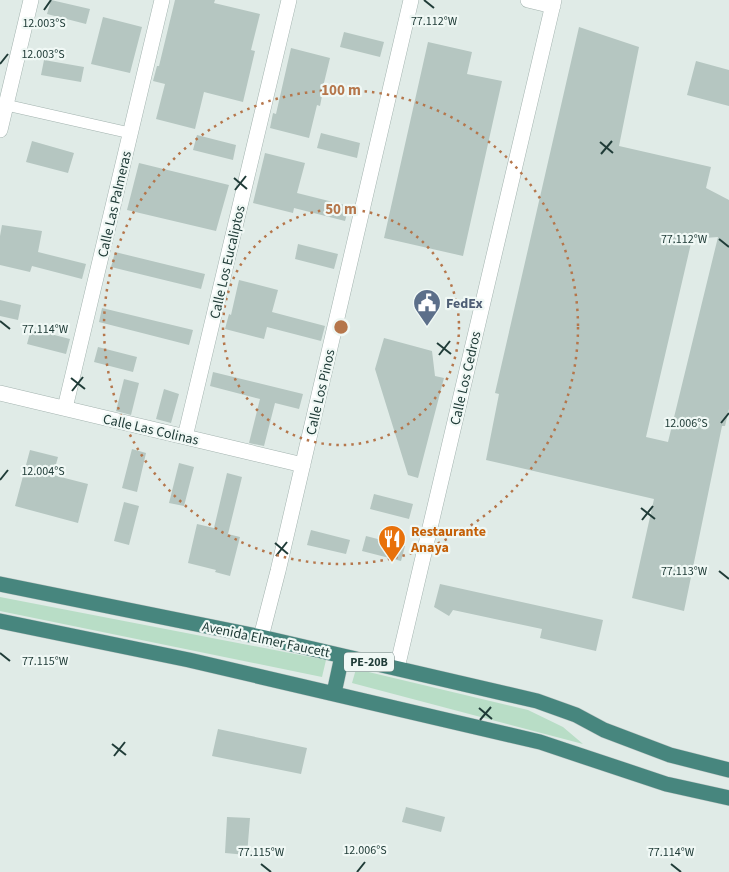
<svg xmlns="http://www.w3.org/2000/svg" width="729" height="872" viewBox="0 0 729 872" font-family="'Source Sans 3',sans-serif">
  <rect width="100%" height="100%" fill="#e0ebe7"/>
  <path fill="#b8ddc6" d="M 0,597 L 326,660 L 322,677 L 0,611 Z
    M 356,669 L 528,710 L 563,727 L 583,744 L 352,683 Z"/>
  <path fill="#b5c6c1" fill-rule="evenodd" d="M 51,0 L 90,9 L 86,24 L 47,14 Z
    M 175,0 L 215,0 L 214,3 L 260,14 L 251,50 L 255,51 L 243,102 L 204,92 L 195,129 L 156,119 L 165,84 L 153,81 L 157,66 L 159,66 Z
    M 103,17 L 142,27 L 130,73 L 91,64 Z
    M 579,27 L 639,47 L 619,146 L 711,167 L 706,188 L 729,200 L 729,409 L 725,426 L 722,426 L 684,611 L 632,598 L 654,499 L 486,460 L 499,394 L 495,393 ZM 718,237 L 668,442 L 646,437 L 692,239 Z
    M 344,32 L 384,42 L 380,57 L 340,47 Z
    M 428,42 L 472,52 L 467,74 L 502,81 L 463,256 L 384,238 Z
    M 291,48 L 330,58 L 322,91 L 323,91 L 320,106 L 317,105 L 309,138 L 270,128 L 273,113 L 276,114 Z
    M 44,60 L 84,67 L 81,82 L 41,75 Z
    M 696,61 L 729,70 L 729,106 L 687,95 Z
    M 321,133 L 360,143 L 357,158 L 317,148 Z
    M 197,135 L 236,145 L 233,160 L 193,150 Z
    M 32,141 L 74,153 L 68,173 L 26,162 Z
    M 265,153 L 305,163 L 297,193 L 349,206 L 345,221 L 294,208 L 293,213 L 253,203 Z
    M 139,163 L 229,185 L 216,231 L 127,210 Z
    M 2,225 L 42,231 L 38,252 L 86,264 L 82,279 L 32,266 L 30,272 L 0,265 L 0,236 Z
    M 298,244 L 338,254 L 334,269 L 295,259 Z
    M 115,252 L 205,274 L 201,289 L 111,267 Z
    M 239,280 L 278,290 L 272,312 L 325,326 L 321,341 L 267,327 L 264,339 L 225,329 L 229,314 L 231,315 Z
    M 0,300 L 21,305 L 18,320 L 0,316 Z
    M 102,308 L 193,330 L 189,345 L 99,322 Z
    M 31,329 L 70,339 L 66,354 L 27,344 Z
    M 384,338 L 432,351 L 435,376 L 444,378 L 418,478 L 408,475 L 375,369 Z
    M 98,347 L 137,357 L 133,372 L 94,362 Z
    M 213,372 L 303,394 L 299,409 L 275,403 L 264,446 L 249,443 L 260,399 L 210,386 Z
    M 124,379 L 139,383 L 131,415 L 116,411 Z
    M 164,389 L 179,394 L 171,423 L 156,419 Z
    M 132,449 L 146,453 L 137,492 L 122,488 Z
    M 30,450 L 58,457 L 53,475 L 88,484 L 78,523 L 15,506 Z
    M 179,463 L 194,467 L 184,506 L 169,503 Z
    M 227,473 L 242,477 L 228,534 L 240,537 L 230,576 L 215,572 L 216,570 L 188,563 L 197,524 L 214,528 Z
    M 374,494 L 413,504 L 409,519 L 370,509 Z
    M 124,502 L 139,506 L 129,545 L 114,541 Z
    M 311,530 L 350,540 L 346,554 L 307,545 Z
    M 366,536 L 405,546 L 401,561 L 362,551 Z
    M 440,584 L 603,620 L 596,651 L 540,638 L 542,629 L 453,610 L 449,616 L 434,607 Z
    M 218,729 L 307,748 L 301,774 L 212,756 Z
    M 406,807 L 445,817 L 441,832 L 402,822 Z
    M 227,817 L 250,818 L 247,855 L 225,853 Z"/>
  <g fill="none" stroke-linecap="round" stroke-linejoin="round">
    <defs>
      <path id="pedestrian" d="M 6,105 L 130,133"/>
      <path id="minor" d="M 528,0 L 553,6
        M 0,130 L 31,0
        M 0,393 L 303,465
        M 65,408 L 162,0
        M 185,437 L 289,0
        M 261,637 L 278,571 L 411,0
        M 397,668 L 554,0"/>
      <path id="trunk" d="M 0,584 L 261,637 L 537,701 L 576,715 L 604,730 L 670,755 L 729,770
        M 0,621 L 189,660 L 540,742 L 666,784 L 729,798
        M 334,693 L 342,656"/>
    </defs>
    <use href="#pedestrian" stroke="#a3b3af" stroke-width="12"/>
    <use href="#minor" stroke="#a3b3af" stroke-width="16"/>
    <use href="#trunk" stroke="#c1c8c7" stroke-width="16"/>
    <use href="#pedestrian" stroke="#fff" stroke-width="11"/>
    <use href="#minor" stroke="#fff" stroke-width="15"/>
    <use href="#trunk" stroke="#47867e" stroke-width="15"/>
  </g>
  <path fill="none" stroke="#203c38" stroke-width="2" d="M 424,0 L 434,8M 44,10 L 51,0M 0,64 L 8,54M 600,142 L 613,153M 601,154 L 612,141M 234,178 L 247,189M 235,190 L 246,176M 719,239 L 729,247M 0,321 L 10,329M 437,343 L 451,354M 439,355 L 450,341M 71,378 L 85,389M 72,391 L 83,377M 721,423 L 729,413M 0,480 L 8,470M 641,508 L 655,519M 642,520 L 653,506M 275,543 L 288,554M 276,556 L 287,542M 719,571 L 729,579M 0,653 L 10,661M 479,708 L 492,719M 480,720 L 491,707M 112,744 L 126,755M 114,756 L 125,742M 261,864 L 271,872M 671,864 L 681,872M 357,872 L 365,862"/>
  <g fill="none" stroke="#b5764b" stroke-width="2.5" stroke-dasharray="2.5 5">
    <circle cx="341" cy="327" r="118"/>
    <circle cx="341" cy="327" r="237"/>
  </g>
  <defs>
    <symbol id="civic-pin" viewBox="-11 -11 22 30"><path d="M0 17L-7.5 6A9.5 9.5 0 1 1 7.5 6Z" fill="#5c6f8a" stroke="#f0f8f5"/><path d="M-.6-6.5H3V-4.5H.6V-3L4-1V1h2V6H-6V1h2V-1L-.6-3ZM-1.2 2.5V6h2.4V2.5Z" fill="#fff"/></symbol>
    <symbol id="restaurant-pin" viewBox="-11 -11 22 30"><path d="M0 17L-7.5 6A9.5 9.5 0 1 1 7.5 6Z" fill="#e8710a" stroke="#f0f8f5"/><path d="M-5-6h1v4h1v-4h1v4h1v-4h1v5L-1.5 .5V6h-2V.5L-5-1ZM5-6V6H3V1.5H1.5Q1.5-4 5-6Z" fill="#fff"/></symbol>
  </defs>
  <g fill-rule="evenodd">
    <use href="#civic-pin" x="411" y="287" width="32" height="43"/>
    <use href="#restaurant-pin" x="376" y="523" width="32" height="43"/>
  </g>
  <g text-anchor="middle" stroke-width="4.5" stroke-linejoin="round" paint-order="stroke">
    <rect fill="#f0f8f5" stroke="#5e7471" stroke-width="1" x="344" y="652.5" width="50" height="19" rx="4"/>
    <g font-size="12" font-weight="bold" fill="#203c38">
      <text x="369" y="666">PE-20B</text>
    </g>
    <g font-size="14" fill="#203c38" stroke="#f0f8f5">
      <text transform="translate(114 204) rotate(-77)" y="5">Calle Las Palmeras</text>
      <text transform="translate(227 262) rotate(-77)" y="5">Calle Los Eucaliptos</text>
      <text transform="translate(465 378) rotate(-77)" y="5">Calle Los Cedros</text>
      <text transform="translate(320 392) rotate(-77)" y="5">Calle Los Pinos</text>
      <text transform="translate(151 429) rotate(13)" y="5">Calle Las Colinas</text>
      <text transform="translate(266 639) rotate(12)" y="5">Avenida Elmer Faucett</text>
    </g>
    <g font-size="14" font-weight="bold" fill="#4e5e75" stroke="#f0f8f5" text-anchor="start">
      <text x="446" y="308">FedEx</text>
    </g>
    <g font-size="14" font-weight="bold" fill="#c56008" stroke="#f0f8f5" text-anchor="start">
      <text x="411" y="536">Restaurante<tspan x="411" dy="16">Anaya</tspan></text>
    </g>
  </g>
  <g font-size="12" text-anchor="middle" fill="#203c38" stroke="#f0f8f5" stroke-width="4.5" stroke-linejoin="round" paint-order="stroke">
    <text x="434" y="25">77.112°W</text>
    <text x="44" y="27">12.003°S</text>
    <text x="43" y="58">12.003°S</text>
    <text x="684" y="243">77.112°W</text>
    <text x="45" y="333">77.114°W</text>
    <text x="686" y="427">12.006°S</text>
    <text x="43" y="475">12.004°S</text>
    <text x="684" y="575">77.113°W</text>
    <text x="45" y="665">77.115°W</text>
    <text x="365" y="854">12.006°S</text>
    <text x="261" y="856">77.115°W</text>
    <text x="671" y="856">77.114°W</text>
  </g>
  <circle cx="341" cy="327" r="8" fill="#b5764b" stroke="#f0f8f5" stroke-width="2.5"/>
  <g font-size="15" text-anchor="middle" font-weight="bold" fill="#b5764b" stroke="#f0f8f5" stroke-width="4.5" stroke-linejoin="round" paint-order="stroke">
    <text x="341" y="95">100 m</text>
    <text x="341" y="214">50 m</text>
  </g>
</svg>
